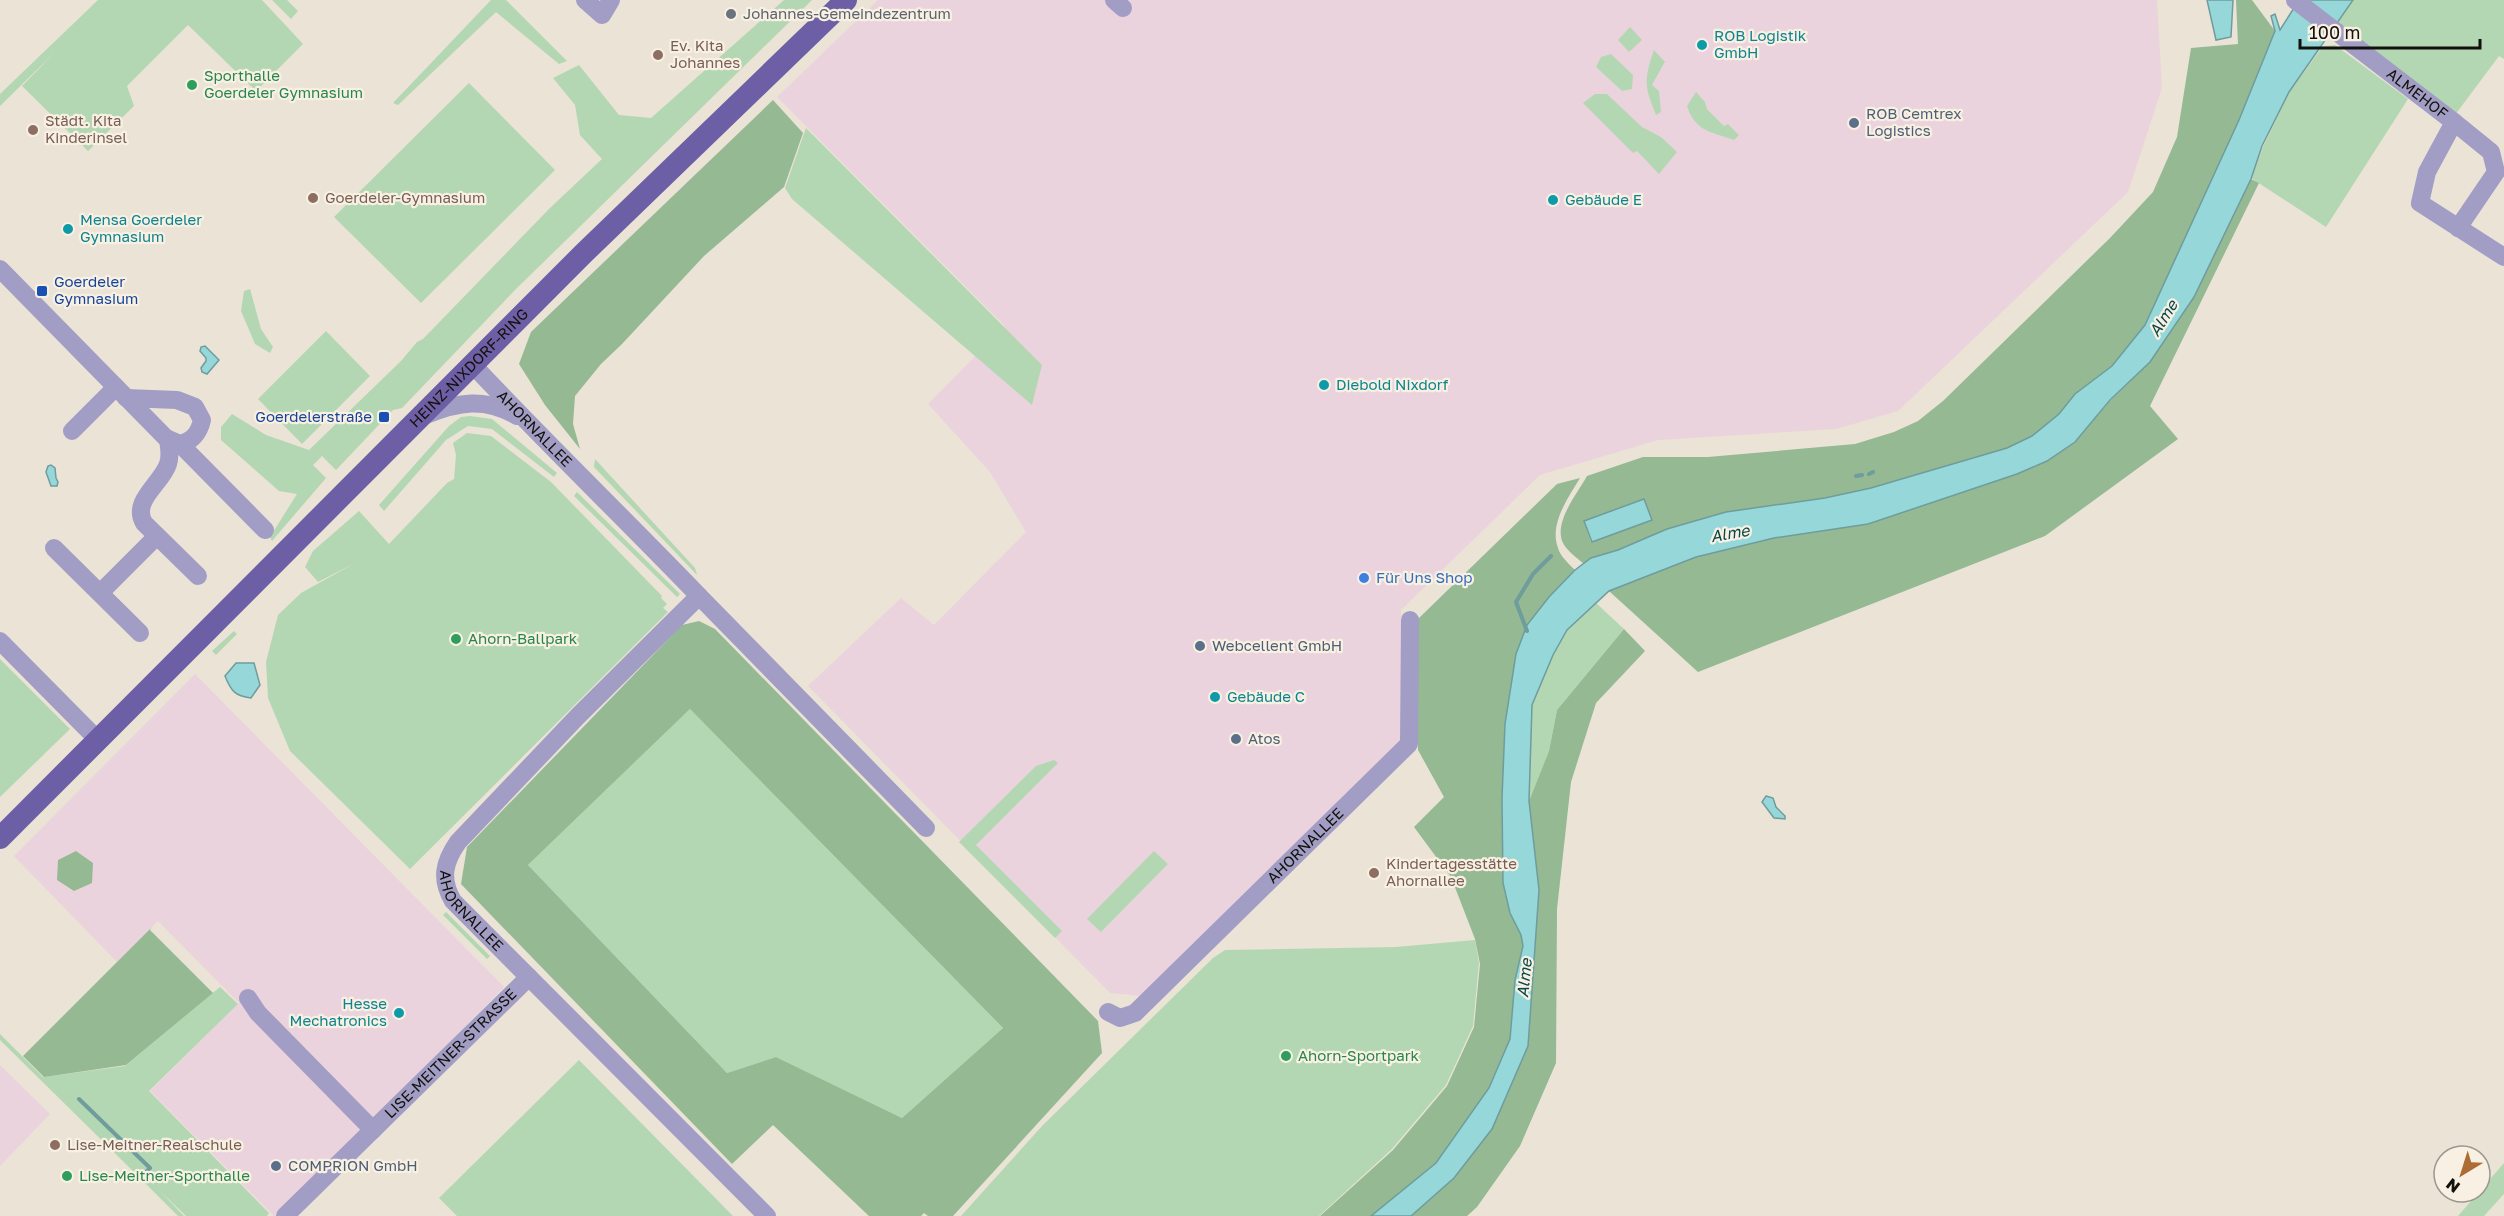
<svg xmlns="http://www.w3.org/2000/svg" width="2504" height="1216" viewBox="0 0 2504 1216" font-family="'Golos Text',sans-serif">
  <rect width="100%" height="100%" fill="#eae3d6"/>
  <path fill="#ebd3dd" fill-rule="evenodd" d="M 878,0 L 2157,0 L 2162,88 L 2128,192 L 1898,411 L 1836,429 L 1658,440 L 1540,475 L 1401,610 L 1405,676 L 1402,740 L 1141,996 L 1110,993 L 808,686 L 901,598 L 934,625 L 1026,532 L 990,472 L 928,404 L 1005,326 L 777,97 ZM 1654,51 L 1665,63 L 1652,85 L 1656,115 L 1649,99 ZM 1607,94 L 1642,128 L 1661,137 L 1659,173 L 1637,151 L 1633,152 L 1584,103 ZM 1705,102 L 1707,109 L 1725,127 L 1687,106 ZM 1154,851 L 1168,864 L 1101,932 Z
    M 195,674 L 504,987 L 366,1129 L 278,1216 L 274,1216 L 150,1091 L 239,1003 L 158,921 L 117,962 L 14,856 Z
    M 0,1065 L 50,1114 L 0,1166 Z"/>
  <path fill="#b4d7b3" d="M 98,0 L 262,0 L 303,44 L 256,91 L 188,25 L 127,86 L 134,106 L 88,151 L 22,86 L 55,52 L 0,106 L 0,94 Z
    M 272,0 L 287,0 L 298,11 L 291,19 Z
    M 491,0 L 506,0 L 567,61 L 559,64 L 496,12 L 398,105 L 393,103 Z
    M 784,0 L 812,0 L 515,290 L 402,408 L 393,410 L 336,470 L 322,456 L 313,465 L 326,478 L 272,541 L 270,537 L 297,494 L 279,491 L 221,440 L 221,427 L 232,414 L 266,435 L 309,450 L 401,361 L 417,342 L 423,339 L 550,208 L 602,159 L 580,135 L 575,105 L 553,78 L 579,65 L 619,115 L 651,118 Z
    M 2353,0 L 2504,0 L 2504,59 L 2499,56 L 2455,115 L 2337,24 Z
    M 1630,27 L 1642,40 L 1629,52 L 1618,40 Z
    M 2335,45 L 2408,99 L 2326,227 L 2251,178 L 2263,147 L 2289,93 L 2323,46 Z
    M 1654,50 L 1665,62 L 1652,85 L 1659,91 L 1661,112 L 1656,115 C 1644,88 1644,78 1654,50 Z
    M 1611,54 L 1633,75 L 1632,89 L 1622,91 L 1596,67 L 1601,57 Z
    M 469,83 L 555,170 L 421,303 L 334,217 Z
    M 1696,92 L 1705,102 L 1707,109 L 1724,126 L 1728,124 L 1739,135 L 1734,140 C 1711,132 1695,131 1687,106 Z
    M 1595,94 L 1607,94 L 1642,127 L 1661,137 L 1677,152 L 1659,174 L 1637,151 L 1633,153 L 1583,103 Z
    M 806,128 L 1042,365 L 1032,405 L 792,199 L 785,188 Z
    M 250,289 L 261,329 L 273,347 L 270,353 L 255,344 L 241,311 L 244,291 Z
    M 326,331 L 370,376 L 302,444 L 258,399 Z
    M 470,416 L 492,419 L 557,473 L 554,477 L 492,429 L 468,426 L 446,440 L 384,511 L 379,505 L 449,426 L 461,417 Z
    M 467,433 L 491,436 L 551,482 L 662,596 L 661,598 L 667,604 L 663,608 L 668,612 L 410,869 L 290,751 L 268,698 L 266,662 L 278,615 L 301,593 L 355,563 L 318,582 L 305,567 L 313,551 L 359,511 L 389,544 L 447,483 L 454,479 L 456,455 L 453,443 Z
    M 595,459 L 695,568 L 697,575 L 594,467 Z
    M 577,492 L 680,594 L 677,597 L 574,496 Z
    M 1596,603 L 1624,629 L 1557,710 L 1549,751 L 1529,801 L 1532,705 L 1553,655 L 1567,630 Z
    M 234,631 L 237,634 L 216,655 L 212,651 Z
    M 0,659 L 70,729 L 0,797 Z
    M 690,709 L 1003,1028 L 902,1118 L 776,1057 L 727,1073 L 528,865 Z
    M 1054,760 L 1058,763 L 976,845 L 1062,931 L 1055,938 L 959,842 L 1036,766 Z
    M 1154,851 L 1168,864 L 1101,932 L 1087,919 Z
    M 446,912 L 490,956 L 487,959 L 443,915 Z
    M 1475,940 L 1479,963 L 1473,1026 L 1446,1085 L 1392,1149 L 1319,1216 L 961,1216 L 1042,1126 L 1213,958 L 1225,950 L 1396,947 Z
    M 220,987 L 238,1004 L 149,1091 L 269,1213 L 267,1216 L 186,1216 L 160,1191 L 184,1216 L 178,1216 L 143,1181 L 146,1178 L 140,1171 L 137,1175 L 0,1040 L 0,1034 L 43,1077 L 125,1066 Z
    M 579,1060 L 733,1216 L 457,1216 L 439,1198 Z
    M 2504,1163 L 2504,1194 L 2484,1216 L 2458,1216 Z"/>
  <path fill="#94b993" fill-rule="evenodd" d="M 2236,0 L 2252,0 L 2275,31 L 2239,120 L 2145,325 L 2112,366 L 2075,394 L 2059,414 L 2032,436 L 2007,448 L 1871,488 L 1825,498 L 1726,512 L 1667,529 L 1618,550 L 1591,558 L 1584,564 C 1577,558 1567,551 1563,543 C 1553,522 1578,493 1587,476 L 1643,457 L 1708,457 L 1855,444 L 1894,432 L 1918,421 L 1943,401 L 2110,238 L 2153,192 L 2177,137 L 2191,48 L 2238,44 ZM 1644,499 L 1651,520 L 1591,542 L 1584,521 Z
    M 773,100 L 803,133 L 784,187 L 704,256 L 622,344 L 601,364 L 575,396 L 573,424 L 580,449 L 545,405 L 519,364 L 531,332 Z
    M 2251,179 L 2259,183 L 2150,406 L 2178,439 L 2045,536 L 1698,672 L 1609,591 L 1696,557 L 1774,538 L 1868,524 L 2017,474 L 2047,461 L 2075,442 L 2110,401 L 2150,362 L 2194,297 Z
    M 1580,478 C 1568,498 1549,524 1558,548 C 1560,556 1569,564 1575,570 L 1549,597 L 1505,723 L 1502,798 L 1503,883 L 1510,913 L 1521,935 L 1523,946 L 1515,980 L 1510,1039 L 1489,1088 L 1436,1163 L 1371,1216 L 1320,1216 L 1393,1150 L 1447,1086 L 1474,1027 L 1480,964 L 1475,939 L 1451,877 L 1414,827 L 1444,797 L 1418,750 L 1418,619 L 1557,484 Z
    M 699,621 L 715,629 L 1098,1021 L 1102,1053 L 953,1216 L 928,1216 L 924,1213 L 921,1216 L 869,1216 L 773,1125 L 732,1164 L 461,884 L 467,847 L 682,625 ZM 690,709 L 1003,1028 L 902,1118 L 776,1057 L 727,1073 L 528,865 Z
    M 1624,629 L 1645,651 L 1596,703 L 1571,782 L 1557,909 L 1556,1063 L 1520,1146 L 1477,1207 L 1467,1216 L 1411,1216 L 1454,1178 L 1492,1129 L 1528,1046 L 1539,890 L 1529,801 L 1549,751 L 1557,710 Z
    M 76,851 L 93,863 L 92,883 L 74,891 L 57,880 L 58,860 Z
    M 151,928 L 150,930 L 213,993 L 126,1065 L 44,1077 L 23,1056 Z"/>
  <path fill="#96d8da" stroke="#6f9c9c" stroke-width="1.5" d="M 2207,0 L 2233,0 L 2231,37 L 2216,40 Z
    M 2299,0 L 2353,0 L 2289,92 L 2262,146 L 2251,179 L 2194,297 L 2150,362 L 2110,400 L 2075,442 L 2047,461 L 2017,474 L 1868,524 L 1774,538 L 1696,557 L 1609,591 L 1567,630 L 1553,655 L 1532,705 L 1529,801 L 1539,890 L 1528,1046 L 1492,1129 L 1454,1178 L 1411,1216 L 1371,1216 L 1436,1163 L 1489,1088 L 1510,1039 L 1515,980 L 1523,946 L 1521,935 L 1510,913 L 1503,883 L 1502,798 L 1505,724 L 1516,654 L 1527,625 L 1549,597 L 1575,570 L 1591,558 L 1618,550 L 1667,529 L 1726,512 L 1825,498 L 1871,488 L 2007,448 L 2032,436 L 2059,414 L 2075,394 L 2112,366 L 2145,325 L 2239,120 L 2275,31 L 2271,16 L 2275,14 L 2280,30 Z
    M 205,346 L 219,360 L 207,374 L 202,372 L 201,368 L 206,361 L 206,358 L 200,351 L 201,347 Z
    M 51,465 L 55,468 L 56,478 L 58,482 L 57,486 L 51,486 L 46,472 L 48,466 Z
    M 1644,499 L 1652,520 L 1592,542 L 1584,521 Z
    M 236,663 L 254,663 L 260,685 L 251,698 C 235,696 231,691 225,676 Z
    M 1766,796 L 1773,798 L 1776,807 L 1785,816 L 1785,819 L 1774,818 L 1762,802 Z"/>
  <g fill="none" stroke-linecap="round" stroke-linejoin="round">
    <path stroke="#6f9c9c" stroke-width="4" d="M 1869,474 L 1873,472
      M 1856,476 L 1862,475
      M 1527,631 L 1516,602 L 1533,574 L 1551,556
      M 79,1099 L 150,1168 L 141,1177"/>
    <g stroke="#a29dc4" stroke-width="18">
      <path d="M 585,0 L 602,15 L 611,0"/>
      <path d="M 1114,0 L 1123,8"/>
      <path id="s1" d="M 2295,0 L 2454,122 L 2427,172 L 2420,203 L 2504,257"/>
      <path d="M 2454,122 L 2491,152 L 2496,172 L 2458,228"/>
      <path d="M 0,269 L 166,438 L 180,444 L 265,530"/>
      <path id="s2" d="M 472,364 C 546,443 624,518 699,596 L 578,716 L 458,842 C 444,862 440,879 453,901 L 767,1216"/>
      <path d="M 126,398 L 177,400 L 195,407 L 202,420 C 199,433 193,441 180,444"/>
      <path d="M 426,415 C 458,402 485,397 517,416"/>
      <path d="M 72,431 L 116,387"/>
      <path d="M 168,439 C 169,447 171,456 168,464 C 162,483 131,501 144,523 L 198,576"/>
      <path d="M 54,548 L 140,633"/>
      <path d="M 100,593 L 157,536"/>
      <path d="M 699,596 L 926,828"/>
      <path d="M 0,641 L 98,740"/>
      <path d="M 248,998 L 258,1013 L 373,1130"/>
      <path id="s3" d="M 1108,1012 L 1120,1018 L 1135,1013 L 1409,744 L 1410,620"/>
      <path id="s4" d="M 285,1216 L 529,977"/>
    </g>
    <path stroke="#6d5fa5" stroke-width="22" id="s5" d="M 0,838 L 584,253 L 846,0"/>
  </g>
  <circle fill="#6b7280" stroke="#f8f1e3" stroke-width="2" cx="731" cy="14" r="6"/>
  <g fill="#0f9aa8" stroke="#f8f1e3" stroke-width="2">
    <circle cx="1702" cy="45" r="6"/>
    <circle cx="1553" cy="200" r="6"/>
    <circle cx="68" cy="229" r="6"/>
    <circle cx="1324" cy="385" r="6"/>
    <circle cx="1215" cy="697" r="6"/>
    <circle cx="399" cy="1013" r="6"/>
  </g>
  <g fill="#8d6e63" stroke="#f8f1e3" stroke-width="2">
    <circle cx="658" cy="55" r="6"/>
    <circle cx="33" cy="130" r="6"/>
    <circle cx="313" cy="198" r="6"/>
    <circle cx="1374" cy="873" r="6"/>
    <circle cx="55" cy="1145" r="6"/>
  </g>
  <g fill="#2e9e5b" stroke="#f8f1e3" stroke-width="2">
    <circle cx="192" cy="85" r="6"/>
    <circle cx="456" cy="639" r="6"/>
    <circle cx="1286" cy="1056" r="6"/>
    <circle cx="67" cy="1176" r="6"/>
  </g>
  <g fill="#5c6f8a" stroke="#f8f1e3" stroke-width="2">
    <circle cx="1854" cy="123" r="6"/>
    <circle cx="1200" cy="646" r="6"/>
    <circle cx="1236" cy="739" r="6"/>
    <circle cx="276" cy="1166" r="6"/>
  </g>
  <g fill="#1a4fb4" stroke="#f8f1e3" stroke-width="2">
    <rect x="36" y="285" width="12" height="12" rx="3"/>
    <rect x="378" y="411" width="12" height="12" rx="3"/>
  </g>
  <circle fill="#3f7fe0" stroke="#f8f1e3" stroke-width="2" cx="1364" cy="578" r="6"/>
  <g text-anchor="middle" stroke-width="4.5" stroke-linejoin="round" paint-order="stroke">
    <g font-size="15" fill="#5b616d" stroke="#f8f1e3" text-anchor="start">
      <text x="743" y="19">Johannes-Gemeindezentrum</text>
    </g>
    <g font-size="15" fill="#0d838f" stroke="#f8f1e3" text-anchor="start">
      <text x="1714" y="41">ROB Logistik<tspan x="1714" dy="17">GmbH</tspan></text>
      <text x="1565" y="205">Gebäude E</text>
      <text x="80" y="225">Mensa Goerdeler<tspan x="80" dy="17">Gymnasium</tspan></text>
      <text x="1336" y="390">Diebold Nixdorf</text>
      <text x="1227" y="702">Gebäude C</text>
      <text x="387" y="1009" text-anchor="end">Hesse<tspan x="387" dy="17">Mechatronics</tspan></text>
    </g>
    <g font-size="15" fill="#785e54" stroke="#f8f1e3" text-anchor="start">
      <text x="670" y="51">Ev. Kita<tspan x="670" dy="17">Johannes</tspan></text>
      <text x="45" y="126">Städt. Kita<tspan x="45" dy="17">Kinderinsel</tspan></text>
      <text x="325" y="203">Goerdeler-Gymnasium</text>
      <text x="1386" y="869">Kindertagesstätte<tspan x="1386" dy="17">Ahornallee</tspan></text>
      <text x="67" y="1150">Lise-Meitner-Realschule</text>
    </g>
    <g font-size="15" fill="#27864d" stroke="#f8f1e3" text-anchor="start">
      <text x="204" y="81">Sporthalle<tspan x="204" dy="17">Goerdeler Gymnasium</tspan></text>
      <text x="468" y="644">Ahorn-Ballpark</text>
      <text x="1298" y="1061">Ahorn-Sportpark</text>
      <text x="79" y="1181">Lise-Meitner-Sporthalle</text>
    </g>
    <g font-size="15" fill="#13110c" stroke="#f8f1e3">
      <text dy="5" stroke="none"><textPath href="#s1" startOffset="154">ALMEHOF</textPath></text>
      <text dy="5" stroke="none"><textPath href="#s5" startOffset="664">HEINZ-NIXDORF-RING</textPath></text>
      <text dy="5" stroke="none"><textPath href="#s2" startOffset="90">AHORNALLEE</textPath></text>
      <text dy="5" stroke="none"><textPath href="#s3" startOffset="268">AHORNALLEE</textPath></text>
      <text dy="5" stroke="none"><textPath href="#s2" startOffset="750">AHORNALLEE</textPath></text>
      <text dy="5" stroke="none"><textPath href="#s4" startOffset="232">LISE-MEITNER-STRASSE</textPath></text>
    </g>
    <g font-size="15" fill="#4e5e75" stroke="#f8f1e3" text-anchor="start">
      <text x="1866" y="119">ROB Cemtrex<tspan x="1866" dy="17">Logistics</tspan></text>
      <text x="1212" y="651">Webcellent GmbH</text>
      <text x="1248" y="744">Atos</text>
      <text x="288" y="1171">COMPRION GmbH</text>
    </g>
    <g font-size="15" fill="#164399" stroke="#f8f1e3" text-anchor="start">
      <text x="54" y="287">Goerdeler<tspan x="54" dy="17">Gymnasium</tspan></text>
      <text x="372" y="422" text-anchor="end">Goerdelerstraße</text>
    </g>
    <g font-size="15" fill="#366cbe" stroke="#f8f1e3" text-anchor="start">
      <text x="1376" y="583">Für Uns Shop</text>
    </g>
    <g font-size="16" font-style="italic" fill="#0b484b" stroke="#f8f1e3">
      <text transform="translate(2163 318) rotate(-58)" y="6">Alme</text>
      <text transform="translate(1730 533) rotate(-10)" y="6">Alme</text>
      <text transform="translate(1524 978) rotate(-84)" y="6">Alme</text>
    </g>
  </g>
  <g transform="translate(2462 1174) rotate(218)"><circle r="28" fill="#f8f1e3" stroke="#9c978d" stroke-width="1.5"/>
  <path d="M0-4.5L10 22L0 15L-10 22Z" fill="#ac6c34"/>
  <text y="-9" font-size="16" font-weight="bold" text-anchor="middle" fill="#13110c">N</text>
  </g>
  <path d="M2300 39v9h180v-9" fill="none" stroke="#13110c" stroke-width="3"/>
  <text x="2309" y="39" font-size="18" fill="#13110c" stroke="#f8f1e3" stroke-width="4.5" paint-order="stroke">100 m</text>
</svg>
